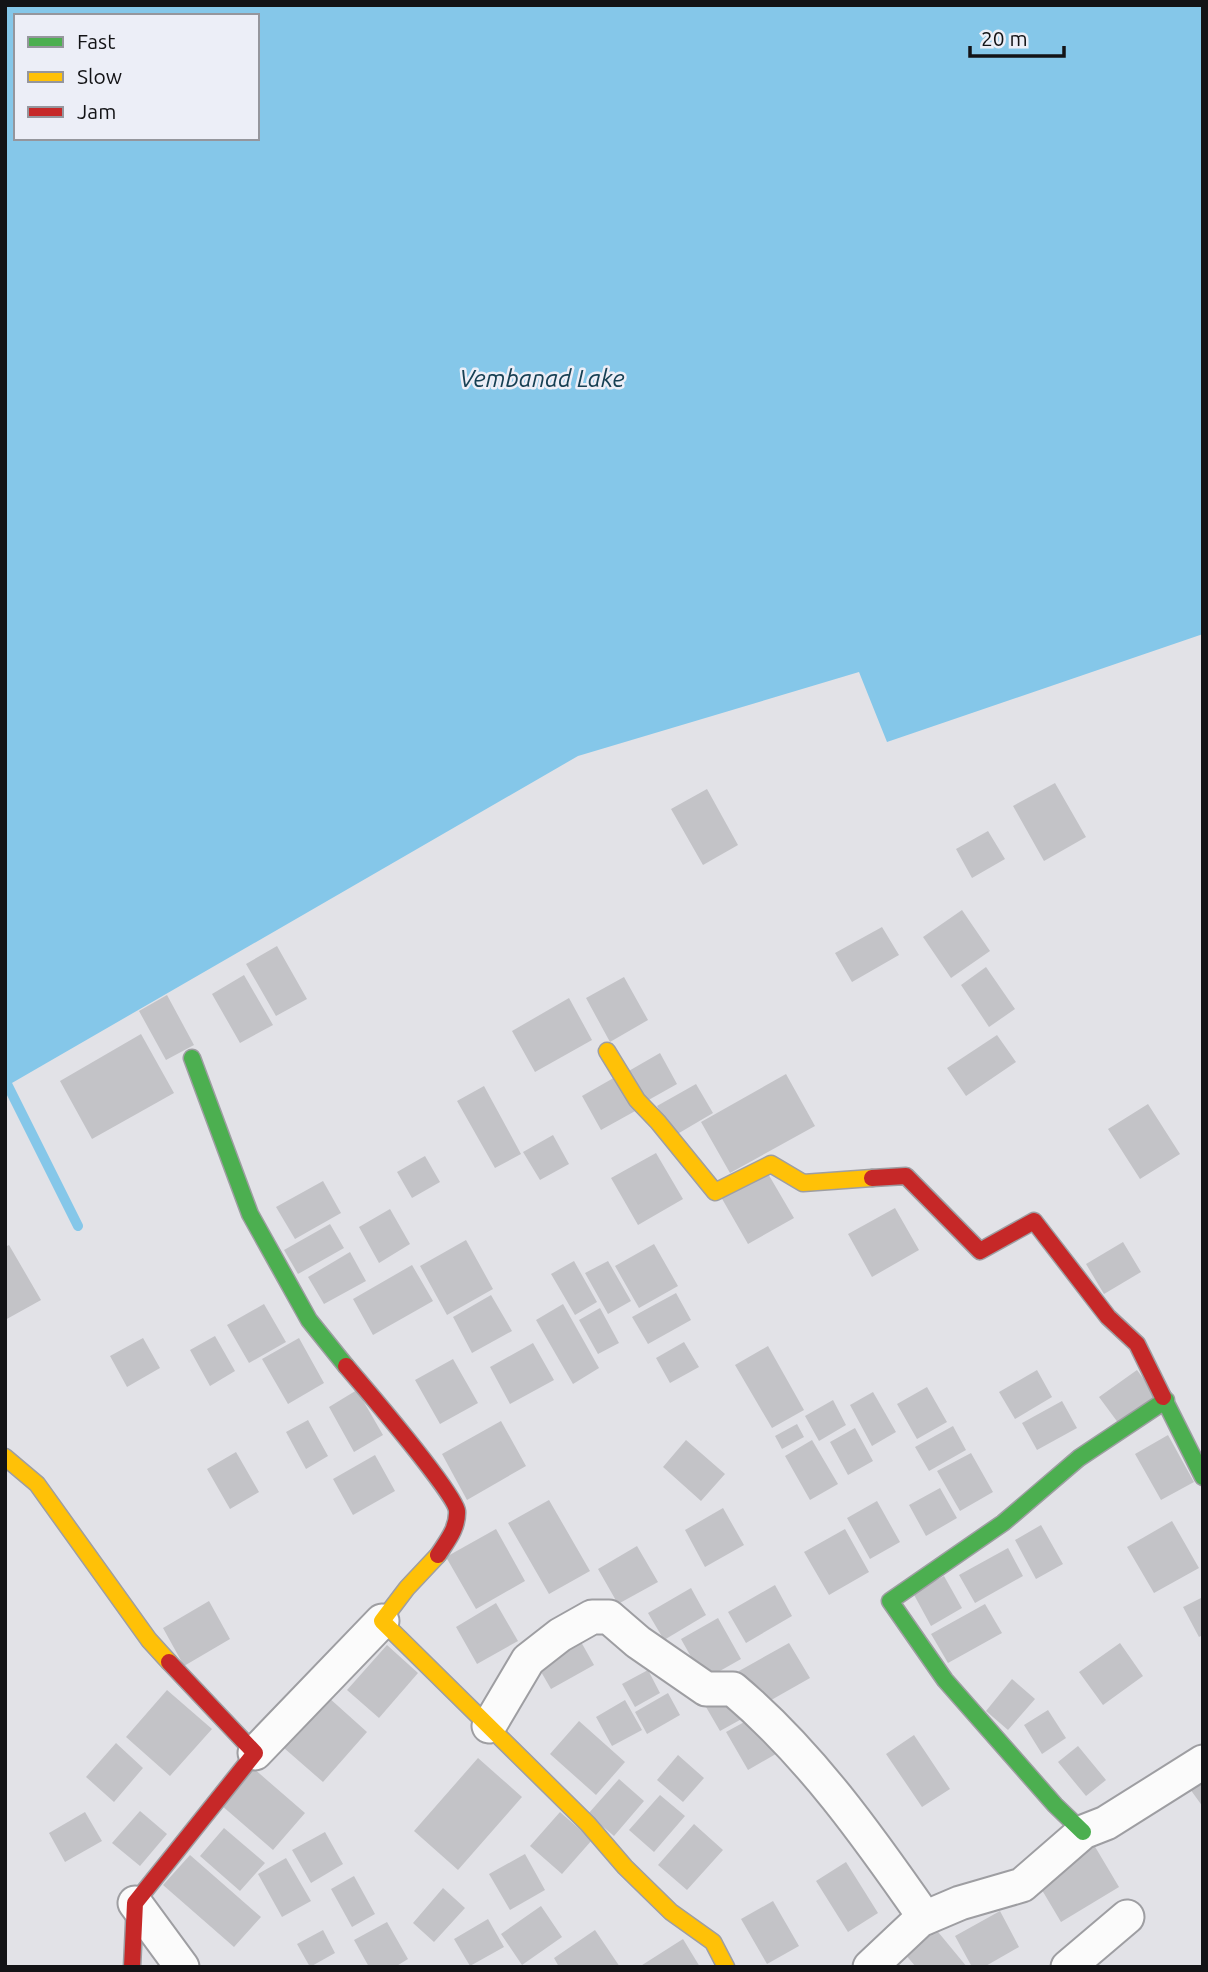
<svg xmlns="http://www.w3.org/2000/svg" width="1208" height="1972" viewBox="0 0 1208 1972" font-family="Ubuntu,sans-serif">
  <rect width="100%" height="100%" fill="#e2e2e7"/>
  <path fill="#85c7e9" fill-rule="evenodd" d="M 5,5 L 1203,5 L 1203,634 L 887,742 L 859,672 L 578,756 L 5,1087 ZM 16,16 L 257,16 L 257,138 L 16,138 Z"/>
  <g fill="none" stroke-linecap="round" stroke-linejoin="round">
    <path stroke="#85c7e9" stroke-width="10" d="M 5,1080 L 78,1226"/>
  </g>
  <path fill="#c3c3c7" d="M 1055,783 L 1086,837 L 1044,861 L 1013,806 Z
    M 707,789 L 738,845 L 703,865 L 671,809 Z
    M 988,831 L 1005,859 L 972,878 L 956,849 Z
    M 962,910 L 990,951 L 951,978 L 923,937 Z
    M 882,927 L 899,955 L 852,982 L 835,953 Z
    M 277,946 L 307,999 L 276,1016 L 246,964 Z
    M 986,967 L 1015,1009 L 989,1027 L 961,985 Z
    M 244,975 L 273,1025 L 240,1043 L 212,994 Z
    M 624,977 L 648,1020 L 610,1042 L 586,998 Z
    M 167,995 L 194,1045 L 166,1060 L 139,1011 Z
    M 569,998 L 592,1040 L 535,1072 L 512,1031 Z
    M 141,1034 L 174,1093 L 92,1139 L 60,1081 Z
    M 997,1035 L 1016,1062 L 966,1096 L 947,1068 Z
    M 660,1053 L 677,1084 L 645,1102 L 627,1072 Z
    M 786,1074 L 815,1126 L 730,1173 L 701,1122 Z
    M 617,1076 L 637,1110 L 601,1130 L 582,1096 Z
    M 696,1084 L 713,1113 L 674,1136 L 657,1106 Z
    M 484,1086 L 521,1154 L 495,1168 L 457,1101 Z
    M 1148,1104 L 1180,1154 L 1140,1179 L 1108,1129 Z
    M 553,1135 L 569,1164 L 540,1180 L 523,1152 Z
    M 656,1153 L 683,1199 L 638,1225 L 611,1178 Z
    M 425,1156 L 440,1182 L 412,1198 L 397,1172 Z
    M 767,1172 L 794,1218 L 748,1244 L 721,1197 Z
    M 323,1181 L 341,1213 L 295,1239 L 276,1207 Z
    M 895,1208 L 919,1250 L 872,1277 L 848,1234 Z
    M 390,1209 L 410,1244 L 379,1263 L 359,1227 Z
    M 330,1224 L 344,1248 L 298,1274 L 284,1250 Z
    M 466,1240 L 493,1289 L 447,1315 L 420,1266 Z
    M 1123,1242 L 1141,1272 L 1104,1294 L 1086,1264 Z
    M 654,1244 L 678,1286 L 639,1308 L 615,1266 Z
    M 9,1245 L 41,1300 L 5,1320 L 5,1247 Z
    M 350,1252 L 366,1281 L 324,1304 L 308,1277 Z
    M 574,1261 L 597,1302 L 575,1315 L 551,1274 Z
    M 608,1261 L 631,1301 L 608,1314 L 585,1273 Z
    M 412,1265 L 433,1301 L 373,1335 L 353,1299 Z
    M 676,1293 L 691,1320 L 648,1344 L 632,1317 Z
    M 491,1295 L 512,1331 L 472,1353 L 453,1317 Z
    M 264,1304 L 286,1342 L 249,1363 L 227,1325 Z
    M 563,1304 L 599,1368 L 573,1384 L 536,1320 Z
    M 600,1308 L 619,1343 L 598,1354 L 579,1320 Z
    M 215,1336 L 235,1371 L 210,1386 L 190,1350 Z
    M 143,1338 L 160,1368 L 127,1387 L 110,1356 Z
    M 299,1338 L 324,1383 L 288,1404 L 262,1359 Z
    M 684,1342 L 699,1367 L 670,1383 L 656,1358 Z
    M 533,1343 L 554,1380 L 510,1404 L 490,1367 Z
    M 768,1346 L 804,1410 L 772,1428 L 735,1365 Z
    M 453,1359 L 478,1403 L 440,1424 L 415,1380 Z
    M 1037,1370 L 1052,1397 L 1015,1419 L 999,1392 Z
    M 1137,1370 L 1157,1397 L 1119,1424 L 1099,1397 Z
    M 927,1387 L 947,1422 L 917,1439 L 897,1404 Z
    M 357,1390 L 383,1435 L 354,1452 L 329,1407 Z
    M 873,1392 L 896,1432 L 872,1446 L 850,1405 Z
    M 833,1400 L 846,1425 L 819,1441 L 805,1416 Z
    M 1062,1401 L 1077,1428 L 1037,1450 L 1022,1423 Z
    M 308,1420 L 328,1456 L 306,1469 L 286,1432 Z
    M 501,1421 L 526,1466 L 467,1500 L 442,1454 Z
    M 797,1424 L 804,1437 L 782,1449 L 775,1436 Z
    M 953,1426 L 966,1450 L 929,1471 L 915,1447 Z
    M 855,1428 L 873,1461 L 848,1475 L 830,1442 Z
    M 1168,1435 L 1194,1482 L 1161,1500 L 1135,1454 Z
    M 686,1440 L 725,1474 L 701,1501 L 663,1467 Z
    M 812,1440 L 838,1484 L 810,1500 L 785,1456 Z
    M 236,1452 L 259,1492 L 230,1509 L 207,1469 Z
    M 971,1453 L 993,1492 L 960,1511 L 937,1471 Z
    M 375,1455 L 395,1491 L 353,1515 L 333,1479 Z
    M 940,1488 L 957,1518 L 926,1536 L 909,1505 Z
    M 549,1500 L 590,1571 L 549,1594 L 508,1523 Z
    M 877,1501 L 900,1542 L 870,1559 L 847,1518 Z
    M 723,1508 L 744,1545 L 705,1567 L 685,1530 Z
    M 1172,1521 L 1199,1568 L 1154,1593 L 1127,1547 Z
    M 1041,1525 L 1063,1564 L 1036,1579 L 1015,1540 Z
    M 496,1529 L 525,1581 L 476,1609 L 446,1557 Z
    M 845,1529 L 869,1572 L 829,1595 L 804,1552 Z
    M 637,1546 L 658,1582 L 618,1604 L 598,1569 Z
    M 1008,1548 L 1023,1576 L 975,1603 L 959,1575 Z
    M 944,1576 L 962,1608 L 931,1626 L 913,1593 Z
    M 775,1585 L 792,1616 L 746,1643 L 728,1612 Z
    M 691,1588 L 706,1615 L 664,1640 L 648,1613 Z
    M 1203,1597 L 1203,1635 L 1199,1637 L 1183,1607 Z
    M 209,1601 L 230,1639 L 184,1666 L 163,1628 Z
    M 496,1603 L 518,1641 L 477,1664 L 456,1627 Z
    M 985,1604 L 1002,1633 L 948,1663 L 931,1634 Z
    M 718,1618 L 741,1659 L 704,1680 L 681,1639 Z
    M 576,1633 L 594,1665 L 551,1689 L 533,1658 Z
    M 789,1643 L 810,1678 L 759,1707 L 739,1671 Z
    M 1120,1643 L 1143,1676 L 1103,1705 L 1079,1672 Z
    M 387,1645 L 418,1673 L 379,1718 L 347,1690 Z
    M 648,1670 L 660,1693 L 635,1707 L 622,1684 Z
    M 1012,1679 L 1035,1699 L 1008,1730 L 986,1711 Z
    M 167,1690 L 212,1729 L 170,1776 L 126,1737 Z
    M 733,1691 L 747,1716 L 720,1731 L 706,1707 Z
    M 668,1693 L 680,1715 L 647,1734 L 635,1712 Z
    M 328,1697 L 367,1732 L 323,1782 L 284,1748 Z
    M 625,1700 L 642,1730 L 612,1746 L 596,1717 Z
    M 1048,1710 L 1066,1738 L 1042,1754 L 1024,1725 Z
    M 759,1714 L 781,1751 L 748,1770 L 726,1732 Z
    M 579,1721 L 625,1762 L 596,1795 L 550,1754 Z
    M 914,1735 L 950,1789 L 922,1807 L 886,1754 Z
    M 116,1743 L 143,1768 L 114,1802 L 86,1777 Z
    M 1078,1746 L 1106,1780 L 1086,1796 L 1058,1762 Z
    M 678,1755 L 704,1778 L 683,1802 L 657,1780 Z
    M 478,1758 L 522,1797 L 458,1870 L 414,1831 Z
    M 253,1768 L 305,1813 L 273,1850 L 221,1805 Z
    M 619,1779 L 644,1801 L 614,1836 L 588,1814 Z
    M 1203,1779 L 1203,1807 L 1190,1789 Z
    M 660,1795 L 685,1816 L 654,1852 L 629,1830 Z
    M 140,1811 L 167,1834 L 140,1866 L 112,1843 Z
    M 85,1812 L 102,1841 L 65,1862 L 49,1833 Z
    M 560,1812 L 592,1840 L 562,1874 L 530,1846 Z
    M 694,1824 L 723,1850 L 687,1890 L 658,1865 Z
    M 224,1828 L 265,1863 L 240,1891 L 200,1856 Z
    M 325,1832 L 343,1864 L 311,1883 L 292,1850 Z
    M 1094,1845 L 1119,1887 L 1061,1922 L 1036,1880 Z
    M 525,1854 L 545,1890 L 510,1910 L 489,1874 Z
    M 190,1855 L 261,1917 L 234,1947 L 163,1885 Z
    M 286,1858 L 311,1901 L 282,1917 L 258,1874 Z
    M 846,1862 L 878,1913 L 848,1932 L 816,1881 Z
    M 354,1876 L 375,1914 L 352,1927 L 331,1889 Z
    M 443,1888 L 465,1908 L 434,1942 L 413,1923 Z
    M 773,1901 L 799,1946 L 767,1964 L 741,1919 Z
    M 541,1906 L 562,1937 L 522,1965 L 501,1934 Z
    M 1000,1911 L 1019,1947 L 984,1967 L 972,1967 L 955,1936 Z
    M 488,1919 L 504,1947 L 470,1966 L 454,1939 Z
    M 929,1921 L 967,1967 L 916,1967 L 898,1946 Z
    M 387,1922 L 408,1959 L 395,1967 L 369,1967 L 354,1940 Z
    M 323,1930 L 335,1953 L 310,1967 L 297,1944 Z
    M 595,1930 L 620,1967 L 559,1967 L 554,1958 Z
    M 683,1939 L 700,1967 L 639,1967 Z"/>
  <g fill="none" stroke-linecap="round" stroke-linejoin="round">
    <defs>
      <path id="street" d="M 489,1726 L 528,1660 L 560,1635 L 592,1617 L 609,1617 L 638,1642 L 706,1689 L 733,1689 C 810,1754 868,1836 925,1918
        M 255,1753 L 382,1621
        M 135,1903 L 182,1967
        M 870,1967 L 920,1920 L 960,1903 L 1022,1885 L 1083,1832 L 1106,1823 L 1203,1762
        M 1068,1967 L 1127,1917"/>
      <path id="fast" d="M 192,1058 L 250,1214 L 309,1320 L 346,1366
        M 1163,1397 L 1203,1477
        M 1083,1832 L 1055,1805 L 945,1680 L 890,1601 L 1003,1523 L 1079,1458 L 1166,1400"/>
      <path id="slow" d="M 607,1051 L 637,1100 L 658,1122 L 715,1192 L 771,1164 L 803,1183 L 872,1178
        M 5,1457 L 37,1484 L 149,1640 L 169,1662
        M 438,1555 L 407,1588 L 382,1621 L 588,1824 L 625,1867 L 671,1912 L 713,1942 L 726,1967"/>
      <path id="jam" d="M 872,1178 L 906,1176 L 980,1251 L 1034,1221 L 1108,1317 L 1137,1344 L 1163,1397
        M 346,1366 C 364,1387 456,1494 457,1511 C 458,1528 447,1541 438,1555
        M 132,1967 L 135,1903 L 255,1753 L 169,1662"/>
    </defs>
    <use href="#street" stroke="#9e9ea2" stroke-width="37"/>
    <use href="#fast" stroke="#9e9ea2" stroke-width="19"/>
    <use href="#slow" stroke="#9e9ea2" stroke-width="19"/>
    <use href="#jam" stroke="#9e9ea2" stroke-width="19"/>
    <use href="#street" stroke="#fbfbfb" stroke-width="33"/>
    <use href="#fast" stroke="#4caf50" stroke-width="16"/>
    <use href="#slow" stroke="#ffc107" stroke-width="16"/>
    <use href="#jam" stroke="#c62828" stroke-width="16"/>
  </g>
  <g text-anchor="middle" stroke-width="5" stroke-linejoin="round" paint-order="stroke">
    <g font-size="24" font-style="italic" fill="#174054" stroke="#eceef7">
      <text x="542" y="387">Vembanad Lake</text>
    </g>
  </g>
  <rect width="1208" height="1972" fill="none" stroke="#131316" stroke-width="14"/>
  <rect x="14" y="14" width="245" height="126" fill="#eceef7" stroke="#95969d" stroke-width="2"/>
  <rect x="28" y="37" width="35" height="10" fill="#4caf50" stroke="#95969d" stroke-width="2"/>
  <text x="77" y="49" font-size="21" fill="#131316">Fast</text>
  <rect x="28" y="72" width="35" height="10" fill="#ffc107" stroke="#95969d" stroke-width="2"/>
  <text x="77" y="84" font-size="21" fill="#131316">Slow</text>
  <rect x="28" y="107" width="35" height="10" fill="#c62828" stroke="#95969d" stroke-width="2"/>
  <text x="77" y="119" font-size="21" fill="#131316">Jam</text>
  <path d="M970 46v10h94v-10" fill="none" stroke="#131316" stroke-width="3.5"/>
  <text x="981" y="46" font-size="21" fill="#131316" stroke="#eceef7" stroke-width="5" paint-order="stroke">20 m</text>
</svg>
